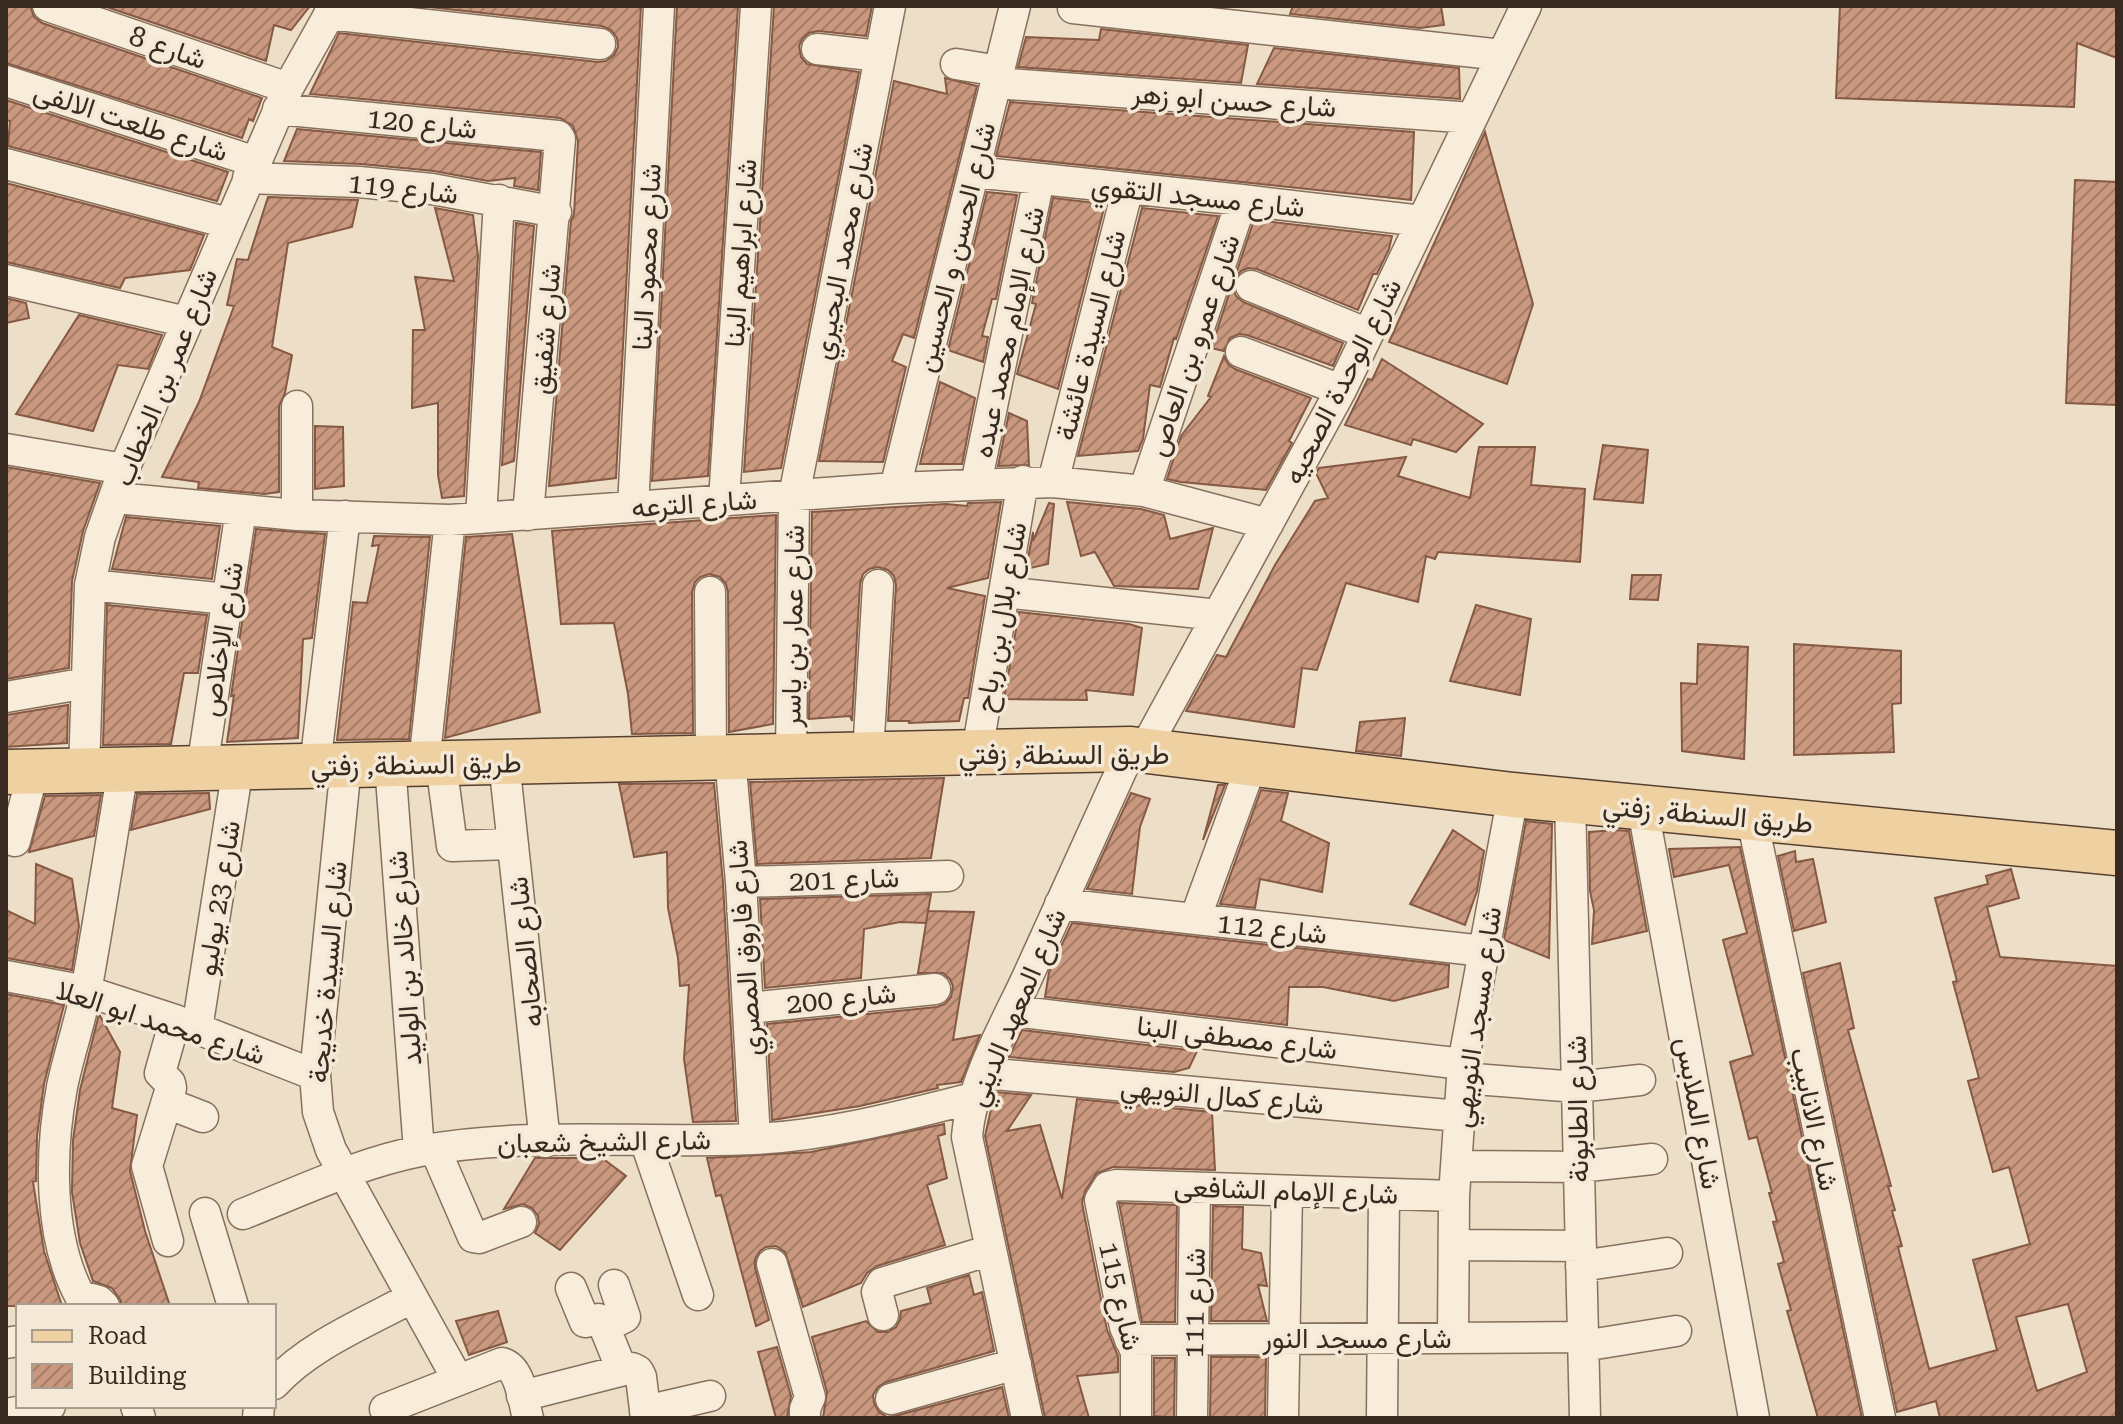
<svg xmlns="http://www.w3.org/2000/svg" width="2123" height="1424" viewBox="0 0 2123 1424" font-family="'Roboto Serif',Vazirmatn,serif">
  <defs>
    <pattern id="building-hatch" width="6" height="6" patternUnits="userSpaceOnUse" patternTransform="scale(2)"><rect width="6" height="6" fill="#c9987e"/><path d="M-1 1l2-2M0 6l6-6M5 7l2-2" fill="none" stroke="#a47c67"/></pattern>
  </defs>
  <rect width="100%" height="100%" fill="#eddfc7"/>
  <path fill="url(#building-hatch)" stroke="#865944" stroke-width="2" fill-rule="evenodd" d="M 6,6 L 30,6 L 34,17 L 42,23 L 262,98 L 253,121 L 249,119 L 242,138 L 6,63 Z
    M 104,6 L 310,6 L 291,30 L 274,25 L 266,61 Z
    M 420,6 L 641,6 L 616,478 L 549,486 L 571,221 L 574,214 L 578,141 L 573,126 L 560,118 L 310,94 L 339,33 L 598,62 L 606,61 L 614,55 L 618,47 L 617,38 L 611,30 L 602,26 Z
    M 677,6 L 738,6 L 708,476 L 652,481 Z
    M 774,6 L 872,6 L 866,36 L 818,31 L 809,33 L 803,38 L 799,46 L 801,57 L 807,64 L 859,72 L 781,468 L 744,472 Z
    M 1293,6 L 1441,6 L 1444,25 L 1420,28 L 1290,14 Z
    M 1840,6 L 2117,6 L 2117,58 L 2077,43 L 2074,107 L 1836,98 Z
    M 1101,29 L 1248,45 L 1241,83 L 1018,67 L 1026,37 L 1099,40 Z
    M 1274,48 L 1459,68 L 1460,99 L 1257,84 Z
    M 945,78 L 977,86 L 914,338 L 903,334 L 892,361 L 906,367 L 883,462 L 819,461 L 894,81 L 947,94 Z
    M 6,100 L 228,172 L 217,201 L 8,146 L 10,121 L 6,120 Z
    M 1010,102 L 1414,132 L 1411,200 L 996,156 Z
    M 297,129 L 541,152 L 538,190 L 514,186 L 515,178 L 488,181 L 434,171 L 361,164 L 284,161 Z
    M 1485,132 L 1533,304 L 1507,384 L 1389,342 Z
    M 2075,180 L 2117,182 L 2117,405 L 2066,403 Z
    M 6,183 L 204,235 L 190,270 L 125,278 L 120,288 L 6,262 Z
    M 987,192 L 1017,195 L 996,299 L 992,299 L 982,336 L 988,337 L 983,362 L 948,350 Z
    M 268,197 L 358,200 L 352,227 L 288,243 L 272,347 L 292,355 L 285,393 L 279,406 L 279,492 L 264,494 L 198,488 L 199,482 L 162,477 L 199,402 L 234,306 L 227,305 L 237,259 L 248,260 Z
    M 1053,198 L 1105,204 L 1058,389 L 1017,374 L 1036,304 L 1032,303 Z
    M 435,208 L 473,215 L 478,256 L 464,496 L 442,498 L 438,475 L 438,403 L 412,408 L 413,330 L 425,330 L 415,277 L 454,281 Z
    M 1142,208 L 1218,216 L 1176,339 L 1174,338 L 1160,387 L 1150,385 L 1143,439 L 1138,451 L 1078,456 Z
    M 1254,220 L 1392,236 L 1389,249 L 1377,274 L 1373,274 L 1358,310 L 1257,269 L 1248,268 L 1241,271 L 1235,278 L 1233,289 L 1236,296 L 1243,302 L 1343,343 L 1333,366 L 1247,335 L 1239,334 L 1230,338 L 1224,351 L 1211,348 Z
    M 516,223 L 534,226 L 514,461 L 502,465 Z
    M 6,298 L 26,303 L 29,318 L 6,323 Z
    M 79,315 L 162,335 L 148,369 L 118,365 L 93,431 L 16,414 Z
    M 1224,356 L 1228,364 L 1235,369 L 1311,398 L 1289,441 L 1292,443 L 1266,490 L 1181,482 L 1167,479 L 1181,436 L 1211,397 L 1208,396 Z
    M 1382,359 L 1483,424 L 1456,452 L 1413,439 L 1411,445 L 1345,425 L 1368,379 L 1372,380 Z
    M 940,382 L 975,398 L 962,464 L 920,464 Z
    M 1009,413 L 1027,421 L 1029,465 L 998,466 Z
    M 315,426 L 343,427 L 344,486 L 315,489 Z
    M 1603,445 L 1648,450 L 1643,503 L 1594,499 Z
    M 1479,447 L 1535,447 L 1531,485 L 1585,489 L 1580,562 L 1438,552 L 1435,559 L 1426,556 L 1418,602 L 1346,583 L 1317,670 L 1302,668 L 1294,727 L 1186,711 L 1217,655 L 1226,657 L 1275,565 L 1315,501 L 1328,498 L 1316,473 L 1319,468 L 1406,457 L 1398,476 L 1470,498 Z
    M 6,467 L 100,483 L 83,531 L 72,581 L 69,668 L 6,679 Z
    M 1001,502 L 988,578 L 947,588 L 985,596 L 968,698 L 964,698 L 959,721 L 909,723 L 909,721 L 888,721 L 896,585 L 894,576 L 888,570 L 878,567 L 869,569 L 863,574 L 860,584 L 852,721 L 850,716 L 809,719 L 812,512 L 946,504 L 967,506 L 968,503 Z
    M 1067,502 L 1141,509 L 1164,515 L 1170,539 L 1213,528 L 1198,589 L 1114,586 L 1095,552 L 1081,556 Z
    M 1049,503 L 1054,504 L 1048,564 L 1026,569 L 1033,532 L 1033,541 Z
    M 776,515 L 773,724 L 729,732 L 728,592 L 726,584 L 720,577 L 709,574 L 700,577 L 695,582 L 692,592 L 693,733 L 632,734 L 628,694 L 614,623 L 561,624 L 552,531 Z
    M 126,517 L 220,526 L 212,579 L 112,569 Z
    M 256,529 L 325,534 L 312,638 L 303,639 L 298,738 L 227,742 L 234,695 L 231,696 Z
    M 512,534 L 540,712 L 445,738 L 466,537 Z
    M 374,536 L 430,537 L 409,739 L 337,740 L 353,602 L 367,603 L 379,545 L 372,546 Z
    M 1632,575 L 1661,575 L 1658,600 L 1630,599 Z
    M 107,605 L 207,615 L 198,673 L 184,673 L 171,744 L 103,745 Z
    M 1476,605 L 1531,619 L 1520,695 L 1450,681 Z
    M 1019,612 L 1129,624 L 1142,628 L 1133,695 L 1086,690 L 1087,700 L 1004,699 Z
    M 1698,644 L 1748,647 L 1744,759 L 1682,751 L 1681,683 L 1697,684 Z
    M 1794,644 L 1901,651 L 1901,703 L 1892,704 L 1894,752 L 1794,755 Z
    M 68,705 L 67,743 L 6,747 L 6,715 Z
    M 1405,718 L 1401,756 L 1356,751 L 1360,722 Z
    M 944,778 L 931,858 L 757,864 L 750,782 Z
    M 714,783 L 723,883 L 736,1121 L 693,1122 L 684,1059 L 689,985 L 680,986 L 678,958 L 668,908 L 667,852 L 634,857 L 619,784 Z
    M 1218,785 L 1225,785 L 1203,840 Z
    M 1261,790 L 1288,793 L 1281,821 L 1329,843 L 1322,892 L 1260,879 L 1255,908 L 1220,904 Z
    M 209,793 L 210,809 L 131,830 L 137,794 Z
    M 1131,793 L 1150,799 L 1140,827 L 1132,894 L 1087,889 Z
    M 101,795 L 94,836 L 29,852 L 45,796 Z
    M 1526,821 L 1552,824 L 1549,958 L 1504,940 Z
    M 1453,830 L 1484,851 L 1477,891 L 1465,925 L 1410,904 Z
    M 1616,830 L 1629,831 L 1647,931 L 1592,944 L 1594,910 L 1590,891 L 1589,832 Z
    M 1740,847 L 1862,1418 L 1818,1418 L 1787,1311 L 1791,1310 L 1778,1264 L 1784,1262 L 1773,1222 L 1777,1221 L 1769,1193 L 1772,1193 L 1757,1137 L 1749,1139 L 1730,1062 L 1753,1055 L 1723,940 L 1747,933 L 1729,865 L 1674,877 L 1669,849 Z
    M 1795,851 L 1796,862 L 1813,859 L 1826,922 L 1794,931 L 1778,856 Z
    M 36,864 L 72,879 L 79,926 L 72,970 L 6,958 L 6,910 L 35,924 Z
    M 2011,869 L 2019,898 L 1987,907 L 2000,957 L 2117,966 L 2117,1418 L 1940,1418 L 1936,1401 L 1897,1412 L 1803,973 L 1840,963 L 1854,1028 L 1848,1030 L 1891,1186 L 1888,1186 L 1895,1210 L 1892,1211 L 1902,1246 L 1898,1247 L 1929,1369 L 1997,1350 L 1973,1260 L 2030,1244 L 2009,1167 L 1993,1172 L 1968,1081 L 1979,1078 L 1953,982 L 1957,981 L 1935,898 L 1988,884 L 1986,876 ZM 2068,1304 L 2087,1372 L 2037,1391 L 2016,1317 Z
    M 931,894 L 926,923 L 900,922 L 864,929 L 861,978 L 765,988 L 760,899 Z
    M 928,911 L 974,912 L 953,1040 L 980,1035 L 961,1082 L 937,1085 L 938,1088 L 860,1106 L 772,1120 L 767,1024 L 937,1007 L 945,1004 L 951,997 L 953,986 L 950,979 L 943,973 L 918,973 Z
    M 1072,923 L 1449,965 L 1448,987 L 1394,1001 L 1323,987 L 1289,987 L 1287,1025 L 1045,997 L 1049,972 Z
    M 6,994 L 64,1005 L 44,1084 L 37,1136 L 36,1181 L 33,1182 L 44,1251 L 62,1306 L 6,1306 Z
    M 99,1014 L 120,1052 L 112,1108 L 137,1115 L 130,1171 L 145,1231 L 170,1306 L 121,1306 L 121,1301 L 112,1288 L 93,1281 L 80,1243 L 72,1192 L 73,1140 L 80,1090 Z
    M 1022,1030 L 1197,1051 L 1189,1068 L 1174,1072 L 1009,1057 Z
    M 995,1092 L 1031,1095 L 1007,1131 L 1040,1125 L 1062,1199 L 1077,1099 L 1212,1112 L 1215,1170 L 1113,1167 L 1097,1173 L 1085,1191 L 1082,1203 L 1107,1330 L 1118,1356 L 1118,1372 L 1077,1376 L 1089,1418 L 1045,1418 L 985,1136 Z
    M 944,1124 L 945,1134 L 938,1136 L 947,1178 L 927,1185 L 945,1245 L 877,1266 L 867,1273 L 861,1283 L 803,1307 L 785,1252 L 776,1246 L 766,1247 L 760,1251 L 755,1259 L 755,1268 L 769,1320 L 756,1326 L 721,1195 L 716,1196 L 707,1158 L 811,1152 Z
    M 535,1158 L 602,1158 L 626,1176 L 560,1250 L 535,1233 L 539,1224 L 538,1216 L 532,1208 L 523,1204 L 504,1209 Z
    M 1119,1203 L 1177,1205 L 1175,1322 L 1142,1322 Z
    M 1213,1206 L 1243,1207 L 1242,1249 L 1261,1253 L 1267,1286 L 1258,1285 L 1267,1321 L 1211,1321 Z
    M 969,1275 L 974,1295 L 982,1292 L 994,1351 L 886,1382 L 878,1387 L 873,1395 L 874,1403 L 879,1412 L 887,1417 L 895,1416 L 1002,1387 L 1009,1418 L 823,1418 L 827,1392 L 812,1337 L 866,1321 L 878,1332 L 888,1332 L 896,1327 L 900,1320 L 901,1311 L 931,1303 L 927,1288 Z
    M 498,1311 L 507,1342 L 469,1355 L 456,1321 Z
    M 777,1347 L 791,1396 L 787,1418 L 776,1418 L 758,1352 Z
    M 1211,1357 L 1266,1357 L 1265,1418 L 1210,1418 Z
    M 1154,1358 L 1175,1358 L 1174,1418 L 1154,1416 Z"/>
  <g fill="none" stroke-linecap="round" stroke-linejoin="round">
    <defs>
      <path id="street" d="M 48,6 L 288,88
        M 1073,8 L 1502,55
        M 329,14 L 600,44
        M 817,49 L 880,56
        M 956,64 L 999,71
        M 6,81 L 256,162
        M 996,83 L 1472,118
        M 278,109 L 558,136 L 560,139 L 528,515
        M 6,164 L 228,223
        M 974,172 L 1242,200 L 1422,221
        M 248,178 L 359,182 L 432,189 L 556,212
        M 6,280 L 187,322
        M 1251,286 L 1368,334
        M 1241,352 L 1341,390
        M 297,406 L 297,515
        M 6,449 L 124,469
        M 1053,482 L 1128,188
        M 976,484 L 1039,179
        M 895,488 L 1015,6
        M 1144,491 L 1242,200
        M 116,498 L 297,515 L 450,520 L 895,488 L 1053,482 L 1144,491 L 1268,524
        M 724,500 L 756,6
        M 633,507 L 659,6
        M 481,518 L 499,200
        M 90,585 L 227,599
        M 710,592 L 711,757
        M 1004,592 L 1218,615
        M 6,697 L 87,683
        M 1144,750 L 1341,390 L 1526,6
        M 977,752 L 1023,481
        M 868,754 L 878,585
        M 791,756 L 794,496 L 890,6
        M 730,757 L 741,882 L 755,1139
        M 504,762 L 545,1142
        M 441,763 L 452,846 L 513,844
        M 390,764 L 419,1151
        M 424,764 L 450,520
        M 346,765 L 315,1075 L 318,1112 L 331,1150 L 458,1380
        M 315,766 L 345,516
        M 202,768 L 241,510
        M 84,771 L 90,585 L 100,537 L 124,469 L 288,88 L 334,6
        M 1570,800 L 1585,1418
        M 1643,809 L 1754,1418
        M 1752,819 L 1880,1418
        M 15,841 L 33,772
        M 741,882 L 948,876
        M 1060,904 L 1484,951
        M 1195,919 L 1252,763
        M 6,976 L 86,991 L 175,1020 L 315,1075
        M 748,1008 L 935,989
        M 1012,1011 L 1463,1064
        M 197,1029 L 238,767
        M 984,1073 L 1459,1116
        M 1462,1078 L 1577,1087 L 1640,1080
        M 167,1103 L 203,1117
        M 645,1140 L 698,1295
        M 435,1149 L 473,1237 L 479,1238 L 521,1222
        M 1456,1166 L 1579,1167 L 1652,1159
        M 205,1213 L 233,1306
        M 243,1214 C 301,1191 359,1163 420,1151 C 527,1131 644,1144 753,1139 C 827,1136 902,1116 973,1098
        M 168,1241 L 147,1166 L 171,1088 L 170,1083 L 160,1073 L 175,1020
        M 1455,1245 L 1581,1246
        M 772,1264 L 810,1397 L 805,1409 L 805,1418
        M 1581,1266 L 1667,1253
        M 571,1288 L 585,1322 L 599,1319 L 602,1321 L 622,1370
        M 104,1306 L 99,1301 L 80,1296 C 48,1237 50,1151 62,1087 C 69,1053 81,1020 87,986 C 100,914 111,842 123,770
        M 883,1315 L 877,1292 L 882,1283 L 991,1250
        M 605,1327 L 625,1317 L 614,1285
        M 1453,1338 L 1454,1196 L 1463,1064 L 1513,795
        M 1130,1340 L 1583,1337
        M 6,1343 L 18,1341
        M 1583,1346 L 1676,1331
        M 274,1384 C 310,1345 365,1323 411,1298
        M 522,1396 L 632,1368 L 638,1371 L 641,1377 L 646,1418
        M 891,1399 L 1016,1364
        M 136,1406 L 140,1418
        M 385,1409 L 502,1363 C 521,1368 523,1401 528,1418
        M 645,1411 L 710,1396
        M 6,1414 L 50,1406
        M 258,1418 L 259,1406
        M 1027,1418 L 967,1137 C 971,1084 1004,1027 1027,978 C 1062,901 1097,825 1131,749
        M 1136,1418 L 1136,1352 L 1125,1327 L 1100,1200 L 1108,1187 L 1117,1185 L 1454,1196
        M 1192,1418 L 1195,1188
        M 1283,1418 L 1287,1191
        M 1382,1418 L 1384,1194"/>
      <path id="primary" d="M 6,772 L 1131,749 L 1513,795 L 2117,853"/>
    </defs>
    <use href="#street" stroke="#87705d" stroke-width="33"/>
    <use href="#primary" stroke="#563f31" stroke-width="47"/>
    <use href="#street" stroke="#f8ecda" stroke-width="30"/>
    <use href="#primary" stroke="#eed0a1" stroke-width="44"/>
  </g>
  <g text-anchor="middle" stroke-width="7" stroke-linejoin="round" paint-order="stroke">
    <g font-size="28" fill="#382a20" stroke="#f4e9d6">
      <text transform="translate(168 47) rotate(19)" y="10">شارع 8</text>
      <text transform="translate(1234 100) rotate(4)" y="10">شارع حسن ابو زهر</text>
      <text transform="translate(131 121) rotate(18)" y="10">شارع طلعت الالفى</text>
      <text transform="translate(422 123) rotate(6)" y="10">شارع 120</text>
      <text transform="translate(403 188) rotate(6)" y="10">شارع 119</text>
      <text transform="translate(1198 196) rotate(6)" y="10">شارع مسجد التقوي</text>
      <text transform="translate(955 247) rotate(-76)" y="10">شارع الحسن و الحسين</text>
      <text transform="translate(842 251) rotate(-79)" y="10">شارع محمد البحيري</text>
      <text transform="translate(740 253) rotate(-86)" y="10">شارع ابراهيم البنا</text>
      <text transform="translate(646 257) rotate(-87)" y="10">شارع محمود البنا</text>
      <text transform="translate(545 329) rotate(-85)" y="10">شارع شفيق</text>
      <text transform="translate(1008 332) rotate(-78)" y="10">شارع الإمام محمد عبده</text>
      <text transform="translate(1090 335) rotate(-76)" y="10">شارع السيدة عائشة</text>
      <text transform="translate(1193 345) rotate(-71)" y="10">شارع عمرو بن العاص</text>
      <text transform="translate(165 377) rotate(-68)" y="10">شارع عمر بن الخطاب</text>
      <text transform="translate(1342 381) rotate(-63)" y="10">شارع الوحدة الصحيه</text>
      <text transform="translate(694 503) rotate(-4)" y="10">شارع الترعه</text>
      <text transform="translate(1000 617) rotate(-80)" y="10">شارع بلال بن رباح</text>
      <text transform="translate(792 626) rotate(-89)" y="10">شارع عمار بن ياسر</text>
      <text transform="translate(221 639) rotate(-81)" y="10">شارع الإخلاص</text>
      <text x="1064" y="764">طريق السنطة, زفتي</text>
      <text transform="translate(416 764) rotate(-1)" y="10">طريق السنطة, زفتي</text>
      <text transform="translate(1708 814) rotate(5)" y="10">طريق السنطة, زفتي</text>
      <text transform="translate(844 879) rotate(-2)" y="10">شارع 201</text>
      <text transform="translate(218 898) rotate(-81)" y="10">شارع 23 يوليو</text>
      <text transform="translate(1272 928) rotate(6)" y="10">شارع 112</text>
      <text transform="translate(744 948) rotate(-94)" y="10">شارع فاروق المصري</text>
      <text transform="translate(525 952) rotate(-96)" y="10">شارع الصحابه</text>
      <text transform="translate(404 958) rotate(-94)" y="10">شارع خالد بن الوليد</text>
      <text transform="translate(327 972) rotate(-85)" y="10">شارع السيدة خديجة</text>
      <text transform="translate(841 998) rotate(-6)" y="10">شارع 200</text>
      <text transform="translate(1016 1007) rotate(-67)" y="10">شارع المعهد الديني</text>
      <text transform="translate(1476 1017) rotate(-82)" y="10">شارع مسجد النويهي</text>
      <text transform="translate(161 1022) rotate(18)" y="10">شارع محمد ابو العلا</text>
      <text transform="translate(1237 1037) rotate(7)" y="10">شارع مصطفى البنا</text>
      <text transform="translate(1222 1095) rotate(5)" y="10">شارع كمال النويهي</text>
      <text transform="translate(1577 1109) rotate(-91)" y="10">شارع الطابونة</text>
      <text transform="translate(1699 1113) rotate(80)" y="10">شارع الملابس</text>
      <text transform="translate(1815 1119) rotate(78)" y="10">شارع الانابيب</text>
      <text transform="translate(604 1141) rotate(-1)" y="10">شارع الشيخ شعبان</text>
      <text transform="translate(1286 1190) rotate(2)" y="10">شارع الإمام الشافعى</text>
      <text transform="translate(1121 1296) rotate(77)" y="10">شارع 115</text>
      <text transform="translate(1194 1303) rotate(-89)" y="10">شارع 111</text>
      <text x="1357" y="1348">شارع مسجد النور</text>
    </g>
  </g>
  <rect width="2123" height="1424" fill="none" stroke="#382a20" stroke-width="16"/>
  <rect x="16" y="1304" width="260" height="104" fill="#f4e9d6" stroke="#a99d8d" stroke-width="2"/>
  <rect x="32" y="1330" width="40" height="12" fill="#eed0a1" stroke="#a99d8d" stroke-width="2"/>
  <text x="88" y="1344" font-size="24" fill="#382a20">Road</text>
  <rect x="32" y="1364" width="40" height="24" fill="url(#building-hatch)" stroke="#a99d8d" stroke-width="2"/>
  <text x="88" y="1384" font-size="24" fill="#382a20">Building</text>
</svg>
